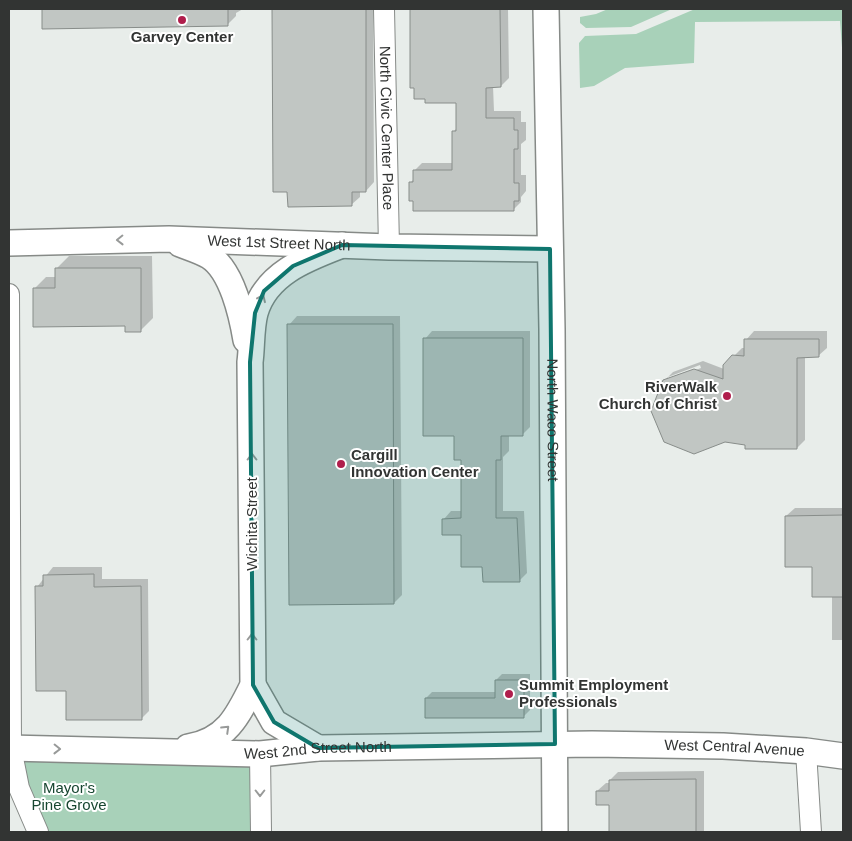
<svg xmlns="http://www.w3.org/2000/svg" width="852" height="841" viewBox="0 0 852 841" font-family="Arial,sans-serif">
  <rect width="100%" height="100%" fill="#e8edea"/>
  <path fill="#a8d1b9" d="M 608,9 L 672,9 L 631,27 L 586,28 L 580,23 L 580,17 L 596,14 Z
    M 695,9 L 843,9 L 843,61 L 840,21 L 695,22 L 694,63 L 625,68 L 594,86 L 580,88 L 579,43 L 585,36 L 636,34 Z
    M 20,759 L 252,764 L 252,832 L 46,832 L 28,793 Z"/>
  <path fill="#0003" fill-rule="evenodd" d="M 43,9 L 243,9 L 236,13 L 236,16 L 227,25 L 43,28 Z
    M 273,9 L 373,9 L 374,182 L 366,191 L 360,191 L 360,197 L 351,205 L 289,191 L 274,191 Z
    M 411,9 L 508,9 L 509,78 L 501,86 L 493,86 L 494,111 L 521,111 L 521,122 L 526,122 L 526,140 L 521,144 L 521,175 L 526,175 L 526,191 L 521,197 L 521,202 L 513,210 L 414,200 L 410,183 L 414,179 L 414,171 L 422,163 L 453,163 L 453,132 L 457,128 L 457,102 L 426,98 L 415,87 L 412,87 Z
    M 69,256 L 152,256 L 153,318 L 141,330 L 34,289 L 46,277 L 57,277 L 57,268 Z
    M 297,316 L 400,316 L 402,595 L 394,603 L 289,325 Z
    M 432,331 L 530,331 L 530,427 L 522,435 L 509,435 L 509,451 L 503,457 L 503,511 L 524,511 L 527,573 L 519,581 L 484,566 L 462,533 L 444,519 L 451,511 L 462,511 L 462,459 L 425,339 Z
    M 754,331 L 827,331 L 827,348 L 818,356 L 805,356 L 805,440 L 797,448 L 664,381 L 673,372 L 703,361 L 724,369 L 724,366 L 742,348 L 746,348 L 746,340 ZM 700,365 L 701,368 L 668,380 L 668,377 Z
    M 795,508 L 843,508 L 843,640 L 832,640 L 832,595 L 813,566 L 786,516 Z
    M 53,567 L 102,567 L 102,579 L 148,579 L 149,711 L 141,719 L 68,690 L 37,587 Z
    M 502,674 L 530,674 L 530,710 L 524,716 L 426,698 L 432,692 L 496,692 L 496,680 Z
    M 704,771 L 704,832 L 611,832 L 610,804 L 597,791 L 606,783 L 610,783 L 610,780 L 618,772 Z"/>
  <path fill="#c1c6c3" stroke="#888d8a" d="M 42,9 L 228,9 L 228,26 L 42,29 Z
    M 272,9 L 366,9 L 366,192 L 352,192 L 352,206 L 288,207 L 287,192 L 273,192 Z
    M 410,9 L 500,9 L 501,87 L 486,88 L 486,118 L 514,118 L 514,130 L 518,130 L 518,149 L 514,149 L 514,183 L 519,183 L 519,201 L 514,201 L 514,211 L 413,211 L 413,201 L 409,201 L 409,182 L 413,182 L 413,170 L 452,170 L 452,131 L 456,131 L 456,103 L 425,103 L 425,99 L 414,99 L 414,88 L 410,88 Z
    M 55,268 L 141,268 L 141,332 L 125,332 L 125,326 L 33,327 L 33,288 L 55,288 Z
    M 287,324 L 393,324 L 394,604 L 289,605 Z
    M 423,338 L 523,338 L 523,436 L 501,436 L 501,460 L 496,460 L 496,518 L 517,518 L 520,582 L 483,582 L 482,567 L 461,567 L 461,535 L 442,535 L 442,519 L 461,518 L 461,460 L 454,460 L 454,436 L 423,436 Z
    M 744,339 L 819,339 L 819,357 L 797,358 L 797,449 L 745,449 L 745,445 L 725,442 L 694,454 L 664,442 L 651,411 L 663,380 L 694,369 L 723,379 L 723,365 L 732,355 L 744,356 Z
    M 843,515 L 843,597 L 812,597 L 812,567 L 785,567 L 785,516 Z
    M 94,574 L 94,587 L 141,586 L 142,720 L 66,720 L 66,691 L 36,691 L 35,586 L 43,586 L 43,575 Z
    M 495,680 L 524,680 L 524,718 L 425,718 L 425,698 L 495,698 Z
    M 696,779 L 696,832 L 609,832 L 609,805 L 596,805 L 596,791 L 609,791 L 609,780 Z"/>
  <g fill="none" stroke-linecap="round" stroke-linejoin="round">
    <defs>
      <g id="minor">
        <path id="s1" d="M 384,9 L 389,247"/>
        <path d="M 9,294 L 11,748 L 19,788 L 38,832"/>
        <path d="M 806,751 L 811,832"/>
        <path d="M 260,754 L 261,832"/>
      </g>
      <g id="tertiary">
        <path id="s2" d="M 546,9 L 552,329 L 555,832"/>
        <path id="s3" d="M 9,243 L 169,239 L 389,247 L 550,249"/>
        <path d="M 180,244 C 190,248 200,251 209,256 C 232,270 242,316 246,340"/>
        <path d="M 253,685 L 274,722 L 318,748"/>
        <path d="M 188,747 C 226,741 238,716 253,685 L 250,362 C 252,347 251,328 255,313 C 266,273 308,258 342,245"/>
        <path id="s4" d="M 9,748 L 260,754 L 318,748 L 592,744 L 723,746 L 806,751 L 843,756"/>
      </g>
    </defs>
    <use href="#minor" stroke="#868a87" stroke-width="22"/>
    <use href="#tertiary" stroke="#868a87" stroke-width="28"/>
    <use href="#minor" stroke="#fff" stroke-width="20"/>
    <use href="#tertiary" stroke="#fff" stroke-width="25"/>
  </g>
  <defs><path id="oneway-chevron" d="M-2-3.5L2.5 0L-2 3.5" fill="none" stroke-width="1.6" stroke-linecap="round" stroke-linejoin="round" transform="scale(1.25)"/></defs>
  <g stroke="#989a99">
    <use href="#oneway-chevron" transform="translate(120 240) rotate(179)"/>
    <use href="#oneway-chevron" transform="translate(262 298) rotate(-65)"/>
    <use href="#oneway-chevron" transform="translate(252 457) rotate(-90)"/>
    <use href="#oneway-chevron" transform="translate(252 637) rotate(-90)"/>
    <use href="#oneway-chevron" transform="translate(226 729) rotate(-44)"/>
    <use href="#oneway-chevron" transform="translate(57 749) rotate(1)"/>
    <use href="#oneway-chevron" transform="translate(260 793) rotate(90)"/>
  </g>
  <path fill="#0f766e" fill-opacity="0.2" stroke="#0f766e" stroke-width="4" stroke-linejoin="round" d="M 342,245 L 550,249 L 555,744 L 318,748 L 274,722 L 253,685 L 250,362 L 255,313 L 264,291 L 293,266 Z"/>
  <g fill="#b01e4c" stroke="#fff" stroke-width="2">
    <circle cx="182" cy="20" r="5"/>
    <circle cx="727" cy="396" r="5"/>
    <circle cx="341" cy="464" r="5"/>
    <circle cx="509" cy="694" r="5"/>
  </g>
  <g text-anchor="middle" stroke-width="4" stroke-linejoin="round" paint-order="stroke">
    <g font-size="15" font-weight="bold" fill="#323433" stroke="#fff" text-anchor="start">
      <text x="182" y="42" text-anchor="middle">Garvey Center</text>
      <text x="717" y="392" text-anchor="end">RiverWalk<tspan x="717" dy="17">Church of Christ</tspan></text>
      <text x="351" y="460">Cargill<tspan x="351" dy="17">Innovation Center</tspan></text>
      <text x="519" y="690">Summit Employment<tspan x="519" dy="17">Professionals</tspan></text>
    </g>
    <g font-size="15" fill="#323433" stroke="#fff">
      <text dy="5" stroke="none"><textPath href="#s1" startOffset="119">North Civic Center Place</textPath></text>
      <text dy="5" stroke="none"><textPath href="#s3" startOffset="270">West 1st Street North</textPath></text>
      <text dy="5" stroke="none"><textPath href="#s2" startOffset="411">North Waco Street</textPath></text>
      <text transform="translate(252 524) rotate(-90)" y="5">Wichita Street</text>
      <text dy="5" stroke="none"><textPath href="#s4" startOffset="726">West Central Avenue</textPath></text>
      <text dy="5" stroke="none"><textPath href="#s4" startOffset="309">West 2nd Street North</textPath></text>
    </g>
    <g font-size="15" fill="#174630" stroke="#fff">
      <text x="69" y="793">Mayor's<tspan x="69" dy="17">Pine Grove</tspan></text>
    </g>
  </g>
  <rect width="852" height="841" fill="none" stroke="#323433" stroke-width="20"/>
</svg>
